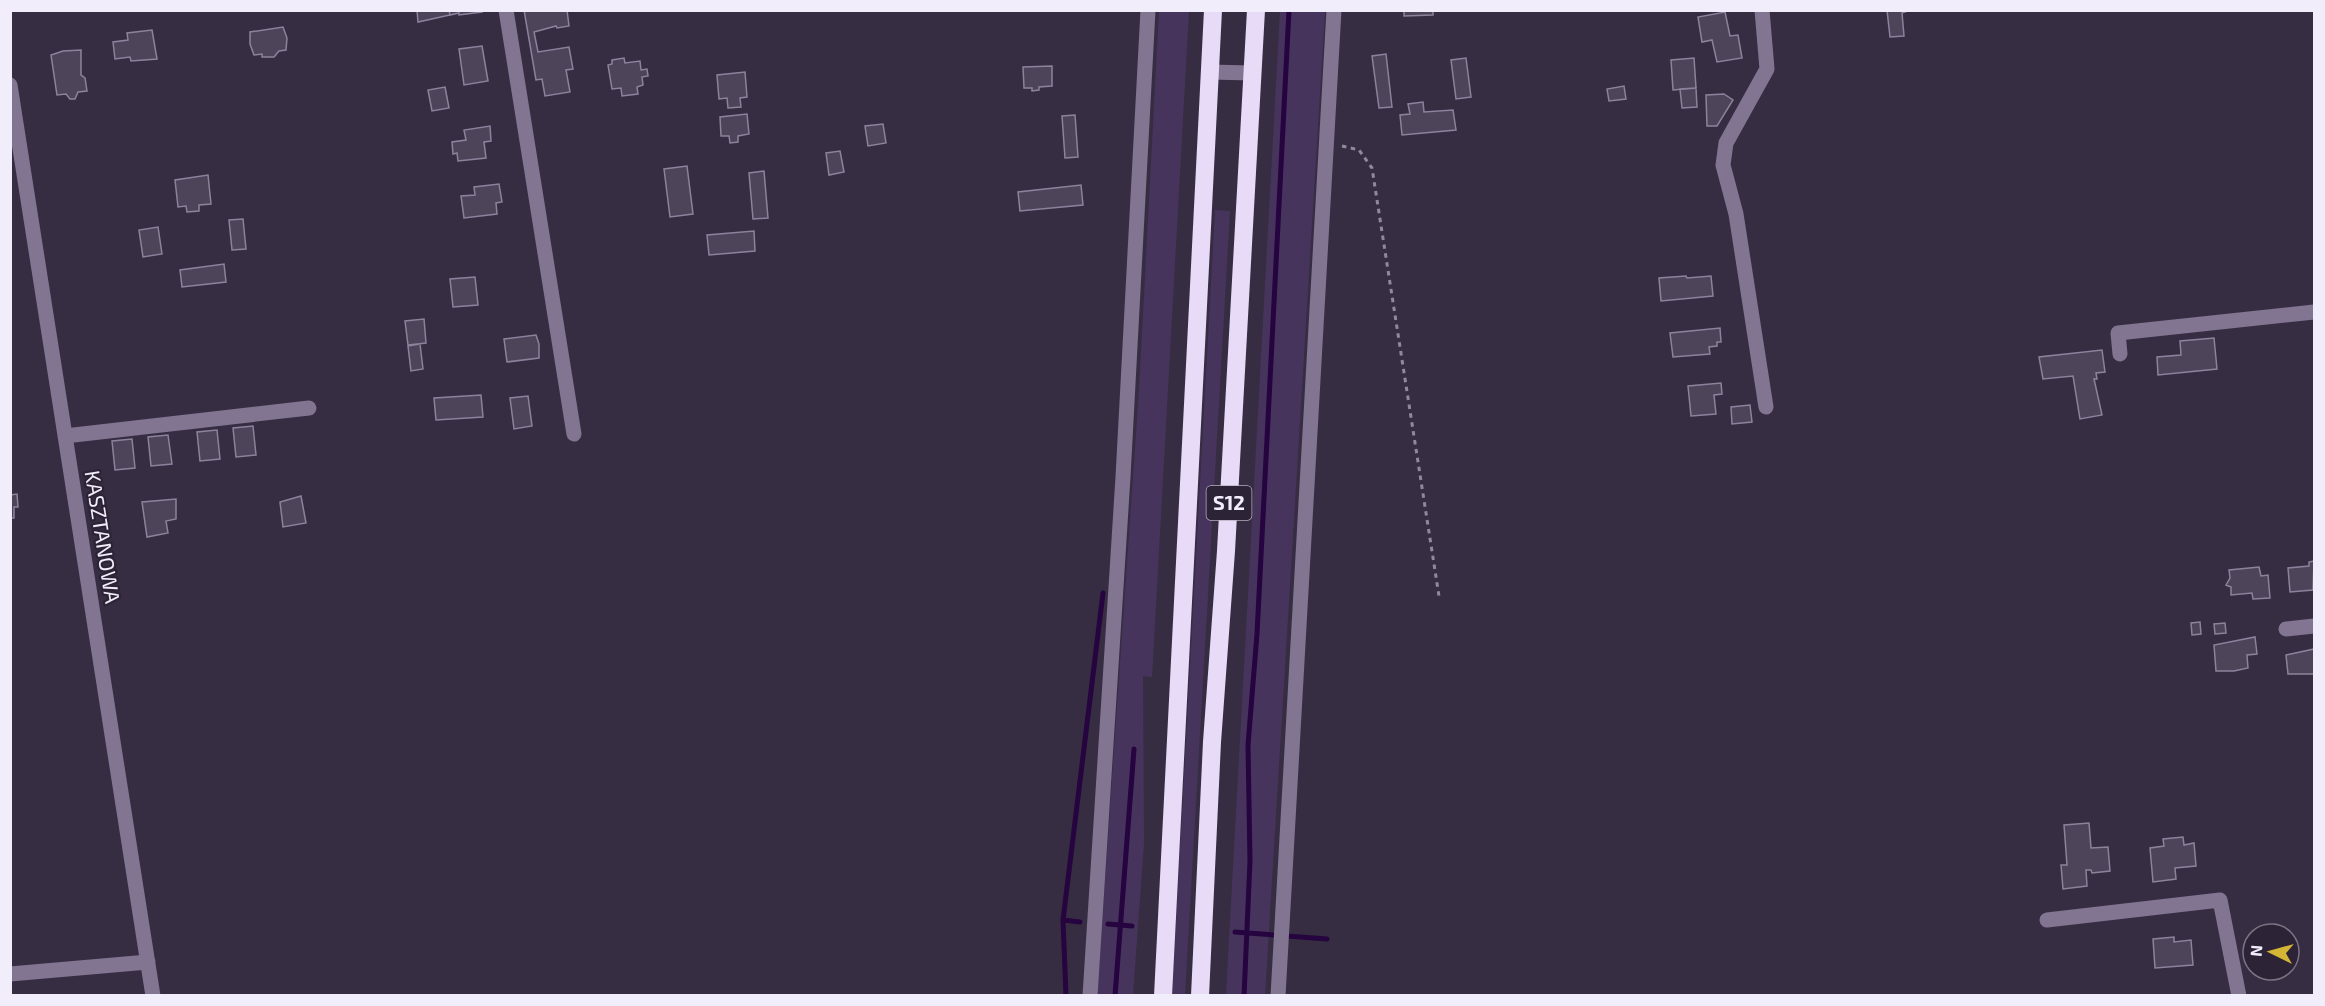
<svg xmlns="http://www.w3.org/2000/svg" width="2325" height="1006" viewBox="0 0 2325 1006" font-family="'Exo 2',sans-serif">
  <rect width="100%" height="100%" fill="#362d42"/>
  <path fill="#47345d" d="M 1159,11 L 1189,11 L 1152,677 L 1143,676 L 1144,843 L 1133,995 L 1097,996 L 1139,391 Z
    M 1280,11 L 1325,11 L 1265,995 L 1226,995 Z
    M 1215,210 L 1230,211 L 1185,995 L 1172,996 Z"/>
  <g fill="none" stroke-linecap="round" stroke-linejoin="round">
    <path stroke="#25043f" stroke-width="5" d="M 1063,920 L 1080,922
      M 1108,924 L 1132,926
      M 1235,932 L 1327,939
      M 1066,996 L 1063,920 L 1103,593
      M 1115,996 L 1134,749
      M 1244,996 L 1250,861 L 1248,745 L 1257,634 L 1289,10"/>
  </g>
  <path fill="#4e445a" stroke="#8d829c" stroke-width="1.5" d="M 417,10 L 449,10 L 450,15 L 418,22 Z
    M 449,10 L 482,10 L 482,12 L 459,15 L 459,13 L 450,15 Z
    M 524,10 L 567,10 L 569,26 L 557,28 L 556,26 L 534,32 L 538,52 L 569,47 L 573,69 L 566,70 L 570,92 L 545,96 L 542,79 L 536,80 Z
    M 1404,10 L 1433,10 L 1433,15 L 1404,16 Z
    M 1887,10 L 1910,10 L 1902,13 L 1904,36 L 1890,37 Z
    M 1725,12 L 1730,36 L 1738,35 L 1742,58 L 1717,62 L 1712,40 L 1702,42 L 1698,17 Z
    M 283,27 L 287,38 L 286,50 L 279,51 L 274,57 L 262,57 L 262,54 L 254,55 L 250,44 L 250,32 Z
    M 152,30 L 157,59 L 131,61 L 130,57 L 115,59 L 113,42 L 128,40 L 127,33 Z
    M 482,46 L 488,81 L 464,85 L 459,49 Z
    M 81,50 L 81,75 L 85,78 L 87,91 L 78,92 L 75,99 L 70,99 L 66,94 L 57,95 L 51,55 L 63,51 Z
    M 1386,54 L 1392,107 L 1379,108 L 1372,56 Z
    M 624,58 L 625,63 L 640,61 L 641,70 L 647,69 L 648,76 L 642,77 L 643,85 L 637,87 L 638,94 L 622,96 L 621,88 L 612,89 L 608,65 L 612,64 L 612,60 Z
    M 1466,58 L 1471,97 L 1456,99 L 1451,60 Z
    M 1694,58 L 1696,88 L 1673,90 L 1671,60 Z
    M 1052,66 L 1052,86 L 1039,87 L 1039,90 L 1032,91 L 1032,88 L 1024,88 L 1023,67 Z
    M 745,72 L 747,97 L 740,98 L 741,107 L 728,108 L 727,98 L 719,99 L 717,75 Z
    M 1624,86 L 1626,99 L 1609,101 L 1607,89 Z
    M 445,87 L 449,108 L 432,111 L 428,90 Z
    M 1696,88 L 1697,107 L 1682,108 L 1680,89 Z
    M 1724,94 L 1733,100 L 1717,126 L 1707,126 L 1706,95 Z
    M 1423,102 L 1424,112 L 1453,110 L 1456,130 L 1402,135 L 1400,115 L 1410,114 L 1408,104 Z
    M 747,114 L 749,134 L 738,136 L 738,142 L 730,143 L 729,136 L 721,136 L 720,117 Z
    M 1075,115 L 1078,157 L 1065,158 L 1062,116 Z
    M 883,124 L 886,143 L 868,146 L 865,126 Z
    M 490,126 L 491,141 L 484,142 L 486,158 L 458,161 L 457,153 L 453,154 L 452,142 L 466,140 L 464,130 Z
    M 840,151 L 844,172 L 829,175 L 826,153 Z
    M 687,166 L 693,214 L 670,217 L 664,169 Z
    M 764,171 L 768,218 L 753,219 L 749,173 Z
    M 208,175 L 211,204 L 199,205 L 199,211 L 187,212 L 186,206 L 178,207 L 175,180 Z
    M 499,184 L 502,202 L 496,203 L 497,214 L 464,218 L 461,196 L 475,195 L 474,187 Z
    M 1081,185 L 1083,205 L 1020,211 L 1018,192 Z
    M 243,219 L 246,249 L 232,250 L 229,220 Z
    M 158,227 L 162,254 L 143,257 L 139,230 Z
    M 754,231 L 755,251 L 709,255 L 707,235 Z
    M 224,264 L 226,282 L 182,287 L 180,270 Z
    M 1686,276 L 1687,278 L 1711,276 L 1713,296 L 1661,301 L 1659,278 Z
    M 475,277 L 478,305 L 453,307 L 450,279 Z
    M 424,319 L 426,343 L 408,345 L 405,321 Z
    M 1720,328 L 1721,342 L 1717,342 L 1717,346 L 1709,347 L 1710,354 L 1673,357 L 1670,333 Z
    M 536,335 L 539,344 L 539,358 L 507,362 L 504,339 Z
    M 2214,338 L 2217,369 L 2158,375 L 2157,357 L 2181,355 L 2180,341 Z
    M 420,344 L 423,369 L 411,371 L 408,346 Z
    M 2102,350 L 2105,372 L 2096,373 L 2097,379 L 2094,379 L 2102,415 L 2080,419 L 2073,376 L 2043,379 L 2039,357 Z
    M 1721,383 L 1722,394 L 1714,395 L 1716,414 L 1691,416 L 1688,386 Z
    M 481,395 L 483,417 L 436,420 L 434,398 Z
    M 528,396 L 532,426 L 514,429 L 510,398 Z
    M 1750,405 L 1752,422 L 1732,424 L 1731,407 Z
    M 253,426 L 256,455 L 236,457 L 233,428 Z
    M 217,430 L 220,459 L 200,461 L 197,432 Z
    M 168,435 L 172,464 L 151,466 L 148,437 Z
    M 132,439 L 135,468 L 115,470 L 112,441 Z
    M 17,494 L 18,507 L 14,507 L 14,518 L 10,518 L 10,495 Z
    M 301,496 L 306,523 L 283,527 L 280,502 Z
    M 176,499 L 176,519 L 166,521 L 168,533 L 147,537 L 142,502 Z
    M 2314,561 L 2313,590 L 2290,592 L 2288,568 L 2309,566 L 2309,562 Z
    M 2259,567 L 2261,576 L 2268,575 L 2270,598 L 2253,599 L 2252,593 L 2231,595 L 2231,587 L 2226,585 L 2230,578 L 2229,570 Z
    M 2200,622 L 2201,634 L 2192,635 L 2191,623 Z
    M 2225,623 L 2226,633 L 2215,634 L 2214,624 Z
    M 2255,637 L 2257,654 L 2247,655 L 2248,668 L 2234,671 L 2216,671 L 2214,645 Z
    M 2314,649 L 2314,674 L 2288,674 L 2286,655 Z
    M 2089,823 L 2091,848 L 2108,847 L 2110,871 L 2092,873 L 2091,870 L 2086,870 L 2087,886 L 2063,889 L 2061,865 L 2067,865 L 2064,825 Z
    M 2183,837 L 2184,845 L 2194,843 L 2196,866 L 2175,868 L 2176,879 L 2153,882 L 2150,848 L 2164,846 L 2163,839 Z
    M 2174,937 L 2174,942 L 2191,940 L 2193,965 L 2155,968 L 2153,939 Z"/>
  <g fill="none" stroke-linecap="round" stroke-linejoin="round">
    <path stroke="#90899a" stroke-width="3" stroke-dasharray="4.5 4.5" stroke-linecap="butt" d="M 1342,146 L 1359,150 L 1372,168 L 1439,596"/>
    <path stroke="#817592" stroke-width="15" d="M 506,10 L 574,434
      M 1762,10 L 1767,69 L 1726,143 L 1723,165 L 1736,214 L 1766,407
      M 1209,72 L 1252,73
      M 10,85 L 153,996
      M 2120,354 L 2118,333 L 2314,312
      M 65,436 L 309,408
      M 2286,629 L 2314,626
      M 2047,920 L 2220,900 L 2239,996
      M 10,974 L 148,962
      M 1090,996 L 1123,477 L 1148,10
      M 1278,996 L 1334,10"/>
    <path stroke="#e8dbf8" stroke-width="18" d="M 1163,996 L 1213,10
      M 1200,996 L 1212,742 L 1226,551 L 1256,10"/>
  </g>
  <g text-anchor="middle" stroke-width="4.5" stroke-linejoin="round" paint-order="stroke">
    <rect fill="#2c2337" stroke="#b7b0c0" stroke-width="1.5" x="1206.5" y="486" width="45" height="34" rx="4.5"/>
    <g font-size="20" font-weight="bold" fill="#f2edfb">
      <text x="1229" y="510">S12</text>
    </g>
    <g font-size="21" fill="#f2edfb" stroke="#2c2337">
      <text transform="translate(102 537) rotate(81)" y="7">KASZTANOWA</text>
    </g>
  </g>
  <rect width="2325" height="1006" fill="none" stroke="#f2edfb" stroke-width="24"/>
  <g transform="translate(2271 952) rotate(275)"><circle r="28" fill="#2c2337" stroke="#7b7485" stroke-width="1.5"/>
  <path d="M0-4.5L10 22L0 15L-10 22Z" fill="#d5b535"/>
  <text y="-9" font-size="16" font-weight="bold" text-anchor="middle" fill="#f2edfb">N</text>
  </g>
</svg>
